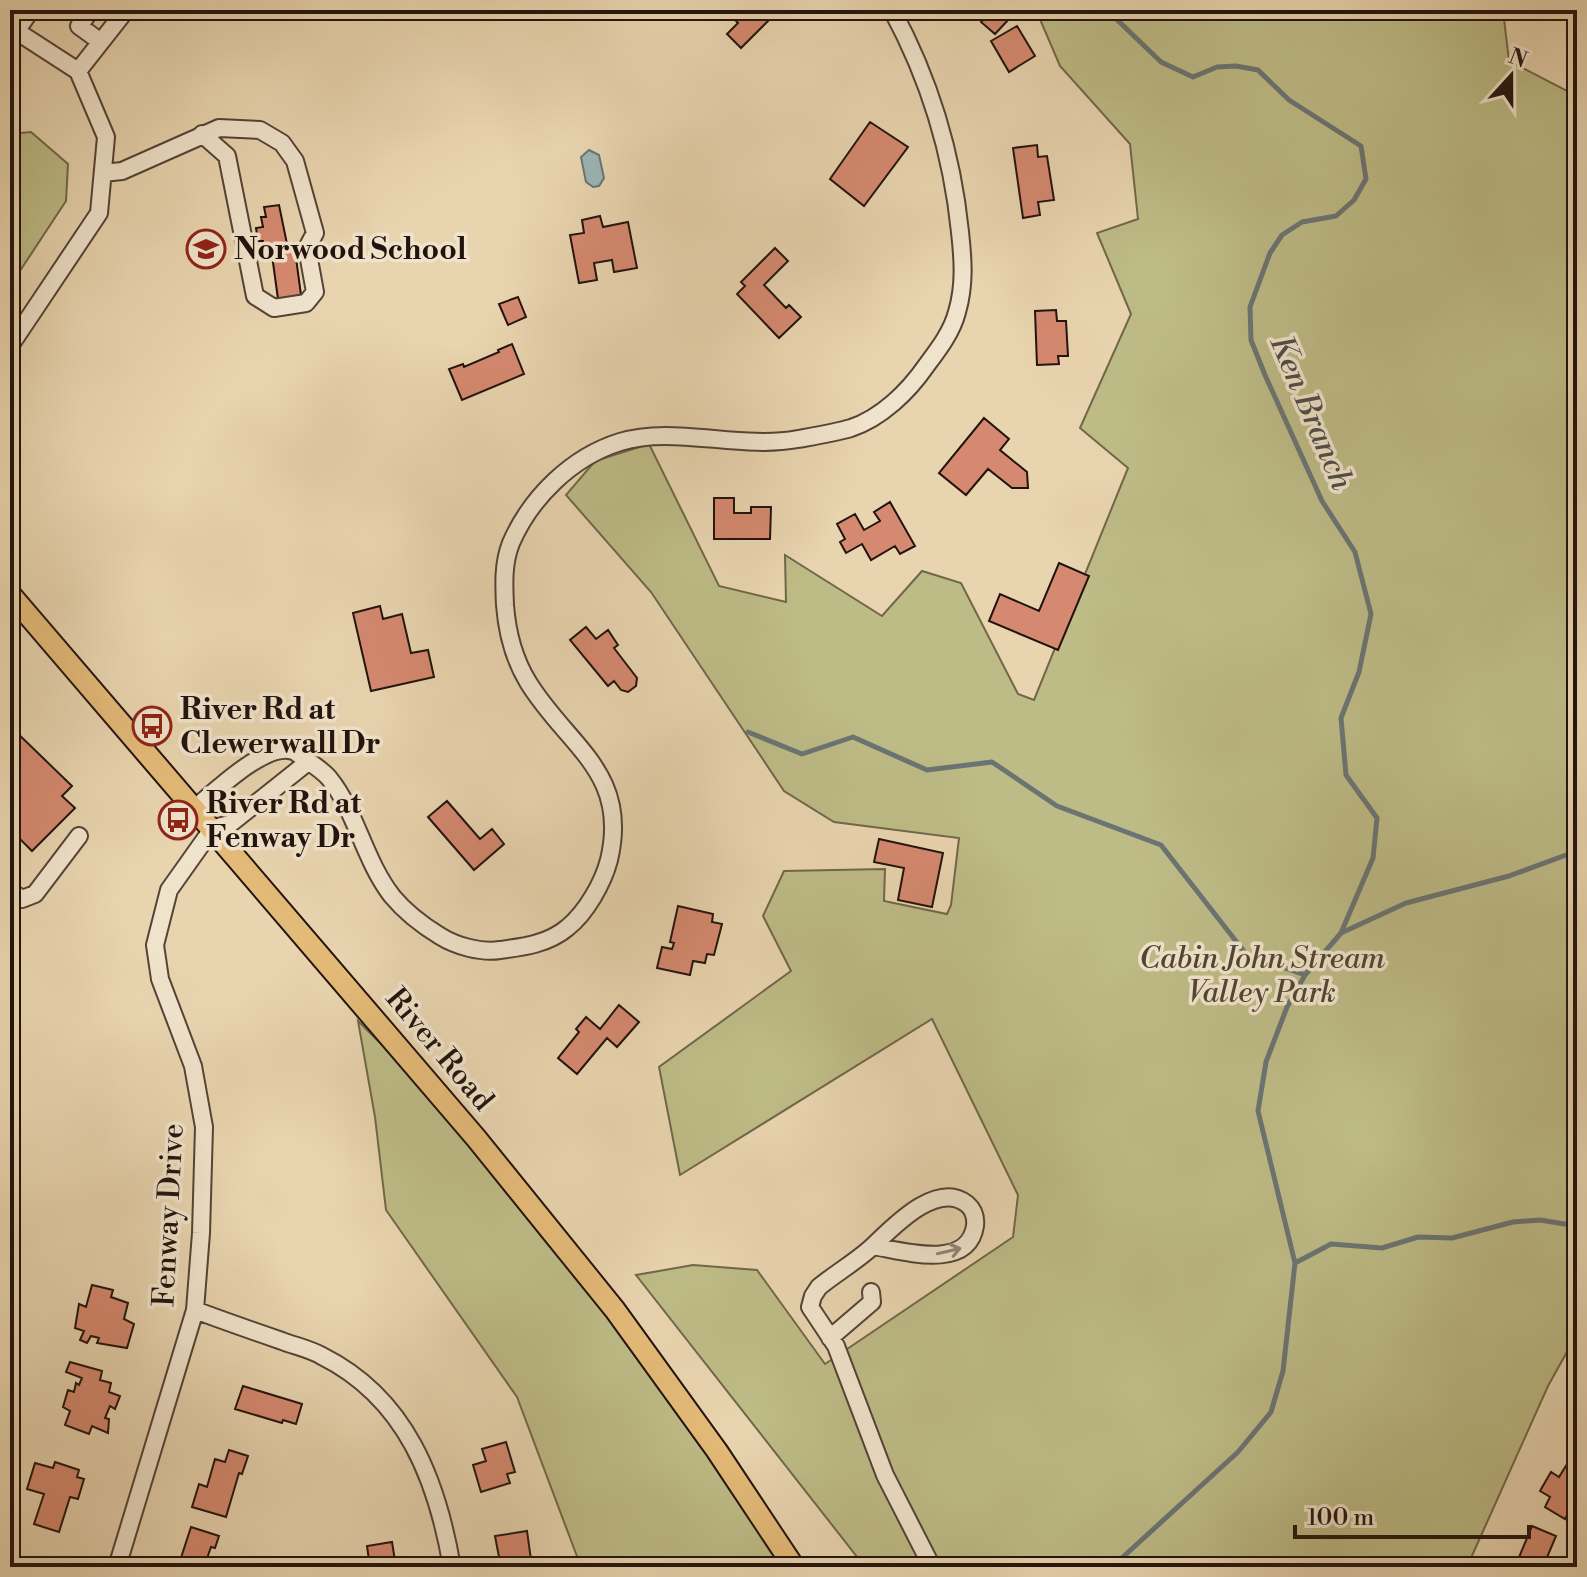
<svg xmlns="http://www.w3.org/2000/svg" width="1587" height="1577" viewBox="0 0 1587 1577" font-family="'Libre Bodoni',serif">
  <rect width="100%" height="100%" fill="#e8d4af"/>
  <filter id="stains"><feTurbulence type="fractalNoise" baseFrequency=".0025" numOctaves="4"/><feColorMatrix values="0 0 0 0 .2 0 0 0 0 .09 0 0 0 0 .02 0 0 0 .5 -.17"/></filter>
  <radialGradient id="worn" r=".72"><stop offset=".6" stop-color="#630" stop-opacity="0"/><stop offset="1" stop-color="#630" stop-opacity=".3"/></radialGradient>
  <path fill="#bdbb86" stroke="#70674a" stroke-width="2" d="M 1036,10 L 1503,10 L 1509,61 L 1577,96 L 1577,1334 L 1548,1386 L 1467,1567 L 865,1567 L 636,1275 L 693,1265 L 757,1270 L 825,1364 L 1013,1237 L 1018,1195 L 932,1019 L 680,1175 L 659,1067 L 791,971 L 763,916 L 784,871 L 885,869 L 884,901 L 947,914 L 951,905 L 959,838 L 834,822 L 784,791 L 651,592 L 566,495 L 595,461 L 649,444 L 719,586 L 786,602 L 785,555 L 882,616 L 922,571 L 961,583 L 1018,694 L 1034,700 L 1128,468 L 1080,428 L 1131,314 L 1097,233 L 1138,219 L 1130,144 L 1060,66 Z
    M 31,132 L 68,164 L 66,201 L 10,286 L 10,134 Z
    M 358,1021 L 476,1138 L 794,1567 L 581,1567 L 517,1397 L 386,1210 L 375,1117 Z"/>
  <path fill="#9bb5b6" stroke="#6b7473" stroke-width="2" d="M 589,150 L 599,155 L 604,178 L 599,186 L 593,187 L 586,182 L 581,157 Z"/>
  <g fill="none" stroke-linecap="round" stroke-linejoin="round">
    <path stroke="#6b7473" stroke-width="5" d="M 1107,10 L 1161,62 L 1193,77 L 1217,67 L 1236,66 L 1258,70 L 1289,100 L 1361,146 L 1366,179 L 1354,200 L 1336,216 L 1302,222 L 1282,235 L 1270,253 L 1250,307 L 1251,340 L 1265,375 L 1322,501 L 1355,552 L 1371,614 L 1359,672 L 1341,718 L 1346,775 L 1377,818 L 1373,858 L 1341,933
      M 748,732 L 802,754 L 853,737 L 927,770 L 992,762 L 1057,806 L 1161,845 L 1246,954 L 1305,975
      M 1295,1263 L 1331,1244 L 1382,1248 L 1418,1237 L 1452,1238 L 1513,1222 L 1540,1220 L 1577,1226
      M 1112,1567 L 1238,1452 L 1271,1412 L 1283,1371 L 1295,1263 L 1258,1111 L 1266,1062 L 1287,1007 L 1305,975 L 1341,933 L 1406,903 L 1509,876 L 1577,851"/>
  </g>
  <path fill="#d58970" stroke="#22130e" stroke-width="2" d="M 726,10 L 777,10 L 778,11 L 741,48 L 727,34 L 738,23 Z
    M 992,10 L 999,10 L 1009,19 L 995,34 L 981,22 Z
    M 1017,26 L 1035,56 L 1009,72 L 991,41 Z
    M 870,122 L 908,147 L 864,206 L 830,179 Z
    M 1037,145 L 1038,157 L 1047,156 L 1054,200 L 1038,202 L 1040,215 L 1023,218 L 1013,148 Z
    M 279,205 L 287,244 L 294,243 L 301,295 L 278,299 L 271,248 L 264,248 L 263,241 L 258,241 L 256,228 L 263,227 L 261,217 L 266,217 L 264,207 Z
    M 600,216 L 603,227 L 628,222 L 637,268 L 614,272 L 612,260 L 594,263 L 597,280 L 579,283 L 570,235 L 584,233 L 582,220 Z
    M 775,248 L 788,261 L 764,285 L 786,308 L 789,305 L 801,317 L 779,338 L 737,294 L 745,286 L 741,282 Z
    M 518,297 L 526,317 L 508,325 L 499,304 Z
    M 1056,310 L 1057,321 L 1066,321 L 1068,356 L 1058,356 L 1059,364 L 1037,365 L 1035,311 Z
    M 512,344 L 524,374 L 462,400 L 449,369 L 463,364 L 464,367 L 499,352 L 498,350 Z
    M 984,418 L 1009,439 L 1000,450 L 1027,472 L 1028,488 L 1012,488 L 988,469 L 966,495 L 939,473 Z
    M 714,498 L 734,498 L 734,513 L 751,513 L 751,507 L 771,507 L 770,539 L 714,539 Z
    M 890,502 L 915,546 L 900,554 L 895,546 L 871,560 L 862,544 L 846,553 L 840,542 L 845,539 L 837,524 L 855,514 L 864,530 L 880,521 L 874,512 Z
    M 1059,563 L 1089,576 L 1058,650 L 989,621 L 1000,594 L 1039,611 Z
    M 380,606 L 383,619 L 402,614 L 411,653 L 428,650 L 434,677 L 371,691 L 353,613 Z
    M 586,627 L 596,639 L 608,630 L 618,645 L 614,648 L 637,678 L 636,686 L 628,692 L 621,690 L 614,681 L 608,686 L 570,640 Z
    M 10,726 L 72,786 L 62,796 L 75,808 L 32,851 L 19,838 L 10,846 Z
    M 447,801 L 480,839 L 492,829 L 504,844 L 474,870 L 428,817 Z
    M 879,839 L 943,853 L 932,907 L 898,900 L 904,868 L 874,862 Z
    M 678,906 L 713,914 L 712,922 L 722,924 L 714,955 L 707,954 L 705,963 L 693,961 L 690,975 L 657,968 L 662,947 L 672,949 L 674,943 L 670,942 Z
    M 619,1005 L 639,1022 L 617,1047 L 607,1038 L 577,1074 L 558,1058 L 579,1032 L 576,1029 L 586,1017 L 600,1029 Z
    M 92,1285 L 113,1290 L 111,1297 L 128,1303 L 124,1319 L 134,1324 L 127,1348 L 97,1343 L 99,1338 L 91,1336 L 87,1343 L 80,1340 L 84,1331 L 75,1328 L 79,1304 L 86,1307 Z
    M 70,1362 L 102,1371 L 100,1380 L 111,1383 L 109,1392 L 120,1396 L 115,1409 L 110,1406 L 105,1418 L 109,1419 L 108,1433 L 92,1426 L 89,1434 L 65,1425 L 70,1411 L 63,1407 L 68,1390 L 74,1392 L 76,1383 L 79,1385 L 82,1378 L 66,1372 Z
    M 243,1386 L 302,1404 L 296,1424 L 283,1420 L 282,1423 L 235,1409 Z
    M 506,1442 L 515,1472 L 507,1474 L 510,1483 L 481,1492 L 473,1465 L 486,1461 L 482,1449 Z
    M 229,1450 L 248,1456 L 242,1474 L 239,1473 L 226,1517 L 192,1507 L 199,1484 L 207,1487 L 215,1459 L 225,1462 Z
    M 1572,1456 L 1577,1459 L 1577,1498 L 1565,1519 L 1545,1507 L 1550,1497 L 1540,1491 L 1551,1472 L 1559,1477 Z
    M 55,1462 L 79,1470 L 77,1477 L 84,1479 L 78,1499 L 70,1497 L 59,1532 L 34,1524 L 44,1494 L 27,1489 L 35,1463 L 53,1468 Z
    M 1532,1526 L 1556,1536 L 1543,1567 L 1515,1567 Z
    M 191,1527 L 219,1536 L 215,1548 L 211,1547 L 204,1567 L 178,1567 Z
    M 527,1531 L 532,1567 L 506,1567 L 505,1557 L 499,1557 L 495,1536 Z
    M 392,1542 L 396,1567 L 370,1567 L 367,1546 Z"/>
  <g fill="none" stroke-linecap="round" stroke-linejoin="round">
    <defs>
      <path id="minor" d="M 91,10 L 79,26 L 101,42
        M 10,27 L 78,71 L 106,137 L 99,213 L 10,346
        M 17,30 L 31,10
        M 78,71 L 126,10
        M 103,173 L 122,171 L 219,128 L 260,130 L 282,143 L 295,161 L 315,233 L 307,248 L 315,292 L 306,303 L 274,308 L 255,296 L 227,156 L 202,134
        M 195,808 C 216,791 265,742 293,751 C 295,751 306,760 308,761 C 315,766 323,771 329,778 C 356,811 364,860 392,896 C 406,913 422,925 440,936 C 456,946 481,953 500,950 C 523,947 548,944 567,928 C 586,913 603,883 609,860 C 630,772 567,746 528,682 C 514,659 507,632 505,605 C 504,584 503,563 511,543 C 531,497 572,457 620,442 C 673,425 740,450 798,439 C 815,436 834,433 851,428 C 881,418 908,392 926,366 C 938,350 952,332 957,312 C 965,285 963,259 960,232 C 952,153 930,80 892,10
        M 10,891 L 22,899 L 35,894 L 79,836
        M 873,1246 C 903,1251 968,1271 975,1226 C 976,1217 974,1210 967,1204 C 937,1180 893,1227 873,1246 C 857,1261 836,1273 819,1287 L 813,1296 L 810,1307 L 836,1346 L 885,1475 L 932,1567
        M 195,1310 C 224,1321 253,1331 282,1341 C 295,1346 310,1349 322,1356 C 406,1398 437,1480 452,1567
        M 830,1338 L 872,1302 L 871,1292
        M 117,1567 L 195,1310 L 201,1233 L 204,1127 L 193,1066 L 160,979 L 155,945 L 169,890 L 213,828 L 230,824 L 308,762"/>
      <path id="major" d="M 10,594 L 476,1138 L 615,1310 L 717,1451 L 794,1567"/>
    </defs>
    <use href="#minor" stroke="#544336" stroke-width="20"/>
    <use href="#major" stroke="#22130e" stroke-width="24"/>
    <use href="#minor" stroke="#f0e3cb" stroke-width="16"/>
    <use href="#major" stroke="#e4ba78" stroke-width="20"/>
  </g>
  <defs><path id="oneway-shaft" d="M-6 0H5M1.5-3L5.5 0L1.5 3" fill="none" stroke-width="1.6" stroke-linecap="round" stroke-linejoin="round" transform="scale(2)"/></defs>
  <use stroke="#938576" href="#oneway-shaft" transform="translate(949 1251) rotate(-13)"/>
  <defs>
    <symbol id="school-ring" viewBox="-11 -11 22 22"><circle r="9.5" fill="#f0e3cb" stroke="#8f2418" stroke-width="1.5"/><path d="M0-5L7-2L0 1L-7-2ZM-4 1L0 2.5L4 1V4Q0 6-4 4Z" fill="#8f2418"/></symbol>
    <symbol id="bus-ring" viewBox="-11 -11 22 22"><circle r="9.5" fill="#f0e3cb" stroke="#8f2418" stroke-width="1.5"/><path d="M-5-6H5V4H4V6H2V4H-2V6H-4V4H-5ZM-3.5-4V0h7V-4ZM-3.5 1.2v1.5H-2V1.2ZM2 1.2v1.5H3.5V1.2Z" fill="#8f2418"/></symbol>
  </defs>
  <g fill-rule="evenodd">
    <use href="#school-ring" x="184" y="227" width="44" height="44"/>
    <use href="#bus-ring" x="130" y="704" width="44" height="44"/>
    <use href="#bus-ring" x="156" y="798" width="44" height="44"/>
  </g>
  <g text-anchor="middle" stroke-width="7" stroke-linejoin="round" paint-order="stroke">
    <g font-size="30" font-weight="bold" fill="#22130e" stroke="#f0e3cb" text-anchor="start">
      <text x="234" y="259">Norwood School</text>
      <text x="180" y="719">River Rd at<tspan x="180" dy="34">Clewerwall Dr</tspan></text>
      <text x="206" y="813">River Rd at<tspan x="206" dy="34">Fenway Dr</tspan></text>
    </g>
    <g font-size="30" font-style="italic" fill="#504532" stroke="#f0e3cb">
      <text x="1262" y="968">Cabin John Stream<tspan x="1262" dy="34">Valley Park</tspan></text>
    </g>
    <g font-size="30" fill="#22130e" stroke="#f0e3cb">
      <text transform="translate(440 1049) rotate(50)" y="10">River Road</text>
      <text transform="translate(168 1215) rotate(-87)" y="10">Fenway Drive</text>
    </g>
    <g font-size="32" font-style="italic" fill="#4c4c49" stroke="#f0e3cb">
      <text transform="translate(1312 412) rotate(67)" y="11">Ken Branch</text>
    </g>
  </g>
  <rect width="1587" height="1577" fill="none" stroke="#e8d4af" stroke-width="40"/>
  <rect x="12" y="12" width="1563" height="1553" fill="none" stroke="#22130e" stroke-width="4"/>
  <rect x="20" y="20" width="1547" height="1537" fill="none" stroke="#22130e" stroke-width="2"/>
  <g transform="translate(1511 76) rotate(21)" stroke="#f0e3cb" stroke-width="6" paint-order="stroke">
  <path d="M0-6L14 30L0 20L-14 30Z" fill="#22130e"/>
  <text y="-12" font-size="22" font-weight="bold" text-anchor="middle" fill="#22130e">N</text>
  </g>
  <path d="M1295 1525v12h234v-12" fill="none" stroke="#22130e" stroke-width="4"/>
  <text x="1307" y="1525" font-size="24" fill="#22130e" stroke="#f0e3cb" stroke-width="6" paint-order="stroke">100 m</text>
  <rect width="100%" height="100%" filter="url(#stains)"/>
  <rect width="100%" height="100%" fill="url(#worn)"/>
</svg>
